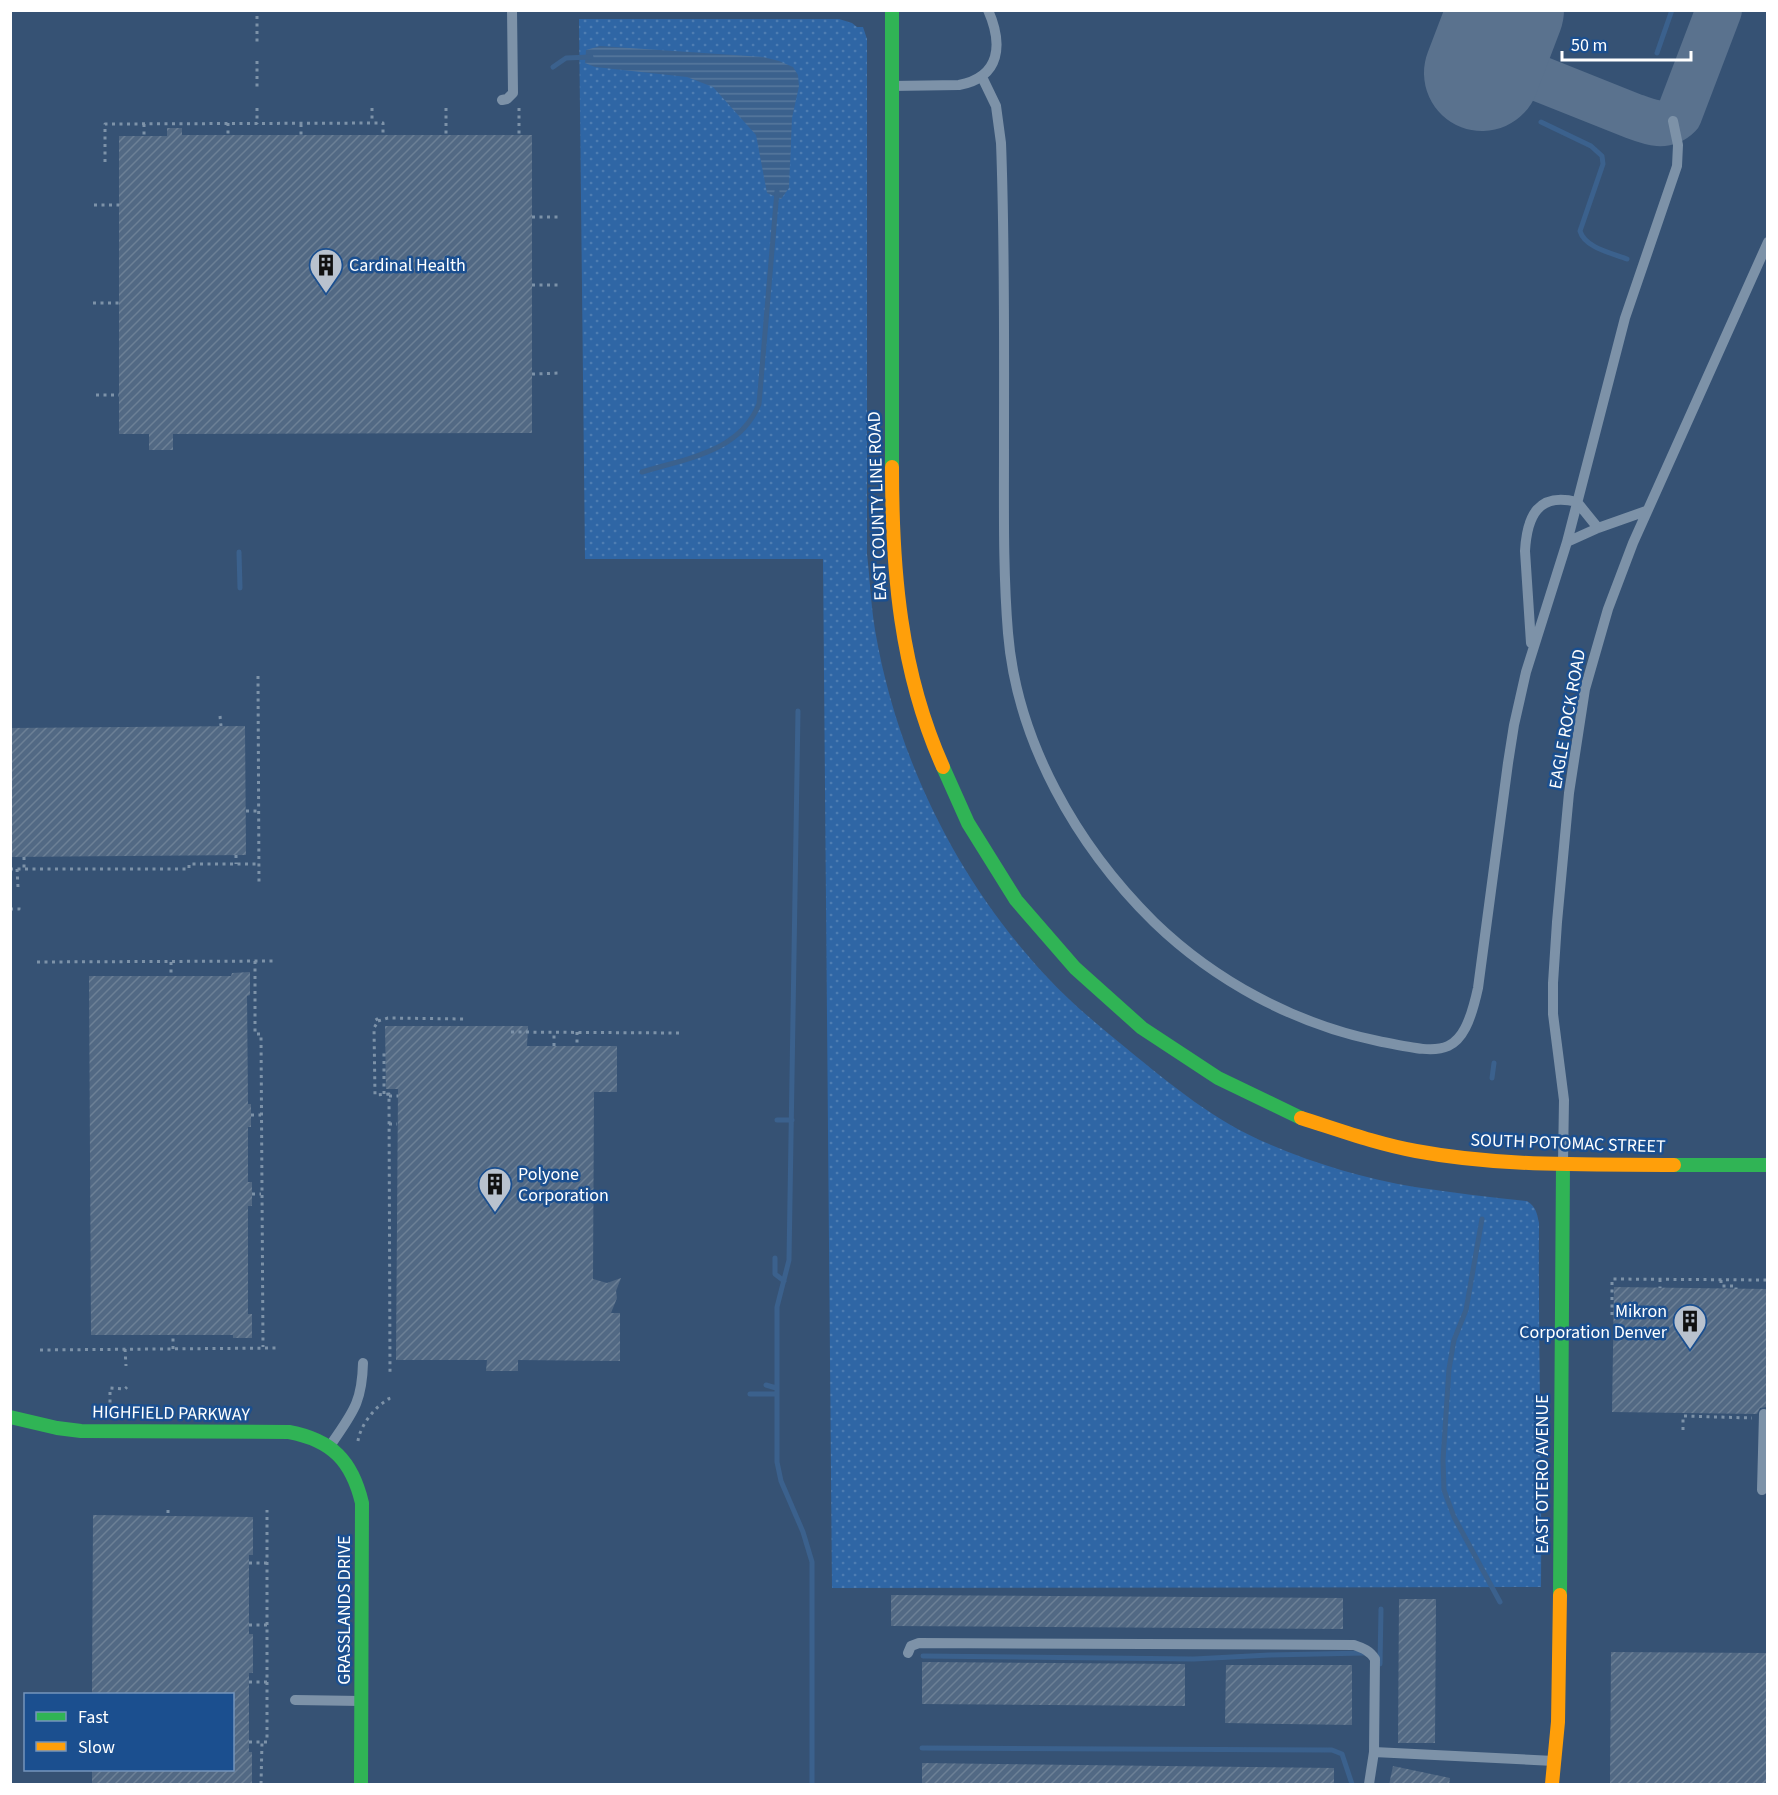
<svg xmlns="http://www.w3.org/2000/svg" width="1778" height="1795" viewBox="0 0 1778 1795" font-family="'Source Sans 3',sans-serif">
  <defs>
    <pattern id="grass-dots" width="8" height="8" patternUnits="userSpaceOnUse" patternTransform="scale(1.5)"><rect width="8" height="8" fill="#2f66a5"/><path d="M2 2h.1M6 6h.1" fill="none" stroke="#4e7db2" stroke-width="1.8" stroke-linecap="round"/></pattern>
    <pattern id="water-rules" width="6" height="5" patternUnits="userSpaceOnUse" patternTransform="scale(1.5)"><rect width="6" height="5" fill="#3b618d"/><path d="M0 2.5h6" fill="none" stroke="#58799e"/></pattern>
    <pattern id="building-hatch" width="6" height="6" patternUnits="userSpaceOnUse" patternTransform="scale(1.5)"><rect width="6" height="6" fill="#526984"/><path d="M-1 1l2-2M0 6l6-6M5 7l2-2" fill="none" stroke="#6c8096"/></pattern>
  </defs>
  <rect width="100%" height="100%" fill="#365274"/>
  <path fill="url(#grass-dots)" d="M 579,19 L 839,19 L 852,23 L 857,27 L 863,27 L 867,39 L 867,554 C 870,580 871,605 875,630 C 897,759 958,882 1047,977 C 1071,1003 1099,1026 1126,1048 C 1171,1085 1216,1122 1269,1144 C 1316,1164 1366,1179 1415,1187 C 1452,1193 1490,1197 1527,1201 C 1536,1207 1537,1213 1539,1223 C 1538,1344 1542,1465 1541,1587 L 832,1588 L 823,559 L 585,559 Z"/>
  <path fill="url(#water-rules)" d="M 600,46 L 763,57 L 779,61 L 793,67 L 798,75 L 799,86 L 792,118 L 789,188 L 781,199 L 767,193 L 756,135 L 713,87 L 687,77 L 595,67 L 585,63 L 586,50 Z"/>
  <g fill="none" stroke-linecap="round" stroke-linejoin="round">
    <path stroke="#3b618d" stroke-width="5" d="M 1657,53 L 1672,10
      M 553,67 L 566,58 L 591,57
      M 1541,122 L 1591,146 L 1602,156 L 1603,164 L 1580,231 C 1585,248 1612,253 1627,259
      M 642,472 C 687,458 740,452 759,404 L 777,191
      M 239,552 L 240,588
      M 798,711 L 789,1260 L 777,1307 L 777,1462 L 781,1481 L 803,1532 L 812,1562 L 812,1784
      M 1492,1078 L 1494,1063
      M 777,1120 L 792,1120
      M 1482,1219 L 1466,1310 L 1454,1340 L 1449,1369 L 1443,1460 L 1444,1490 L 1454,1517 L 1500,1602
      M 775,1258 L 775,1274 L 784,1281
      M 766,1385 L 776,1388
      M 750,1394 L 776,1394
      M 923,1656 L 1194,1659 L 1269,1655 L 1365,1653
      M 1380,1664 L 1381,1609
      M 922,1748 L 1332,1750 L 1342,1754 L 1352,1784"/>
    <path stroke="#5a728e" stroke-width="46" d="M 1488,58 L 1633,116 C 1649,122 1665,129 1679,115 L 1719,10"/>
    <path stroke="#5a728e" stroke-width="116" d="M 1482,73 L 1506,10"/>
  </g>
  <path fill="url(#building-hatch)" d="M 167,128 L 182,128 L 182,135 L 532,135 L 532,433 L 173,434 L 173,450 L 149,450 L 149,434 L 119,434 L 119,136 L 167,136 Z
    M 245,726 L 246,855 L 10,857 L 10,728 Z
    M 250,972 L 250,995 L 247,996 L 248,1104 L 251,1104 L 251,1127 L 248,1127 L 248,1182 L 252,1182 L 252,1206 L 248,1206 L 248,1314 L 252,1314 L 252,1338 L 233,1338 L 233,1335 L 91,1335 L 89,976 L 231,976 L 232,973 Z
    M 385,1026 L 528,1026 L 527,1046 L 617,1046 L 617,1092 L 594,1092 L 593,1279 L 607,1283 L 621,1278 L 616,1291 L 617,1298 L 611,1313 L 620,1313 L 620,1361 L 518,1360 L 518,1371 L 486,1371 L 487,1360 L 396,1360 L 398,1089 L 386,1089 Z
    M 1614,1287 L 1767,1289 L 1767,1407 L 1760,1408 L 1757,1414 L 1612,1412 Z
    M 93,1515 L 253,1517 L 253,1555 L 249,1555 L 249,1634 L 253,1634 L 253,1673 L 249,1673 L 249,1752 L 252,1752 L 252,1785 L 92,1785 L 92,1770 L 232,1770 L 232,1695 L 92,1695 Z
    M 891,1595 L 1343,1598 L 1343,1629 L 891,1626 Z
    M 1399,1599 L 1436,1599 L 1435,1743 L 1398,1743 Z
    M 1611,1652 L 1767,1653 L 1767,1785 L 1614,1785 L 1610,1783 Z
    M 922,1662 L 1185,1664 L 1185,1706 L 922,1704 Z
    M 1226,1665 L 1352,1665 L 1352,1725 L 1225,1723 Z
    M 922,1763 L 1334,1768 L 1334,1785 L 922,1785 Z
    M 1393,1766 L 1450,1778 L 1449,1785 L 1389,1785 Z"/>
  <g fill="none" stroke-linecap="round" stroke-linejoin="round">
    <path stroke="#7d92a8" stroke-width="3" stroke-dasharray="3 4.5" stroke-linecap="butt" d="M 257,16 L 257,43
      M 257,61 L 257,90
      M 257,108 L 257,124
      M 372,108 L 372,123
      M 446,108 L 446,135
      M 519,108 L 519,135
      M 228,123 L 228,135
      M 144,124 L 144,136
      M 301,124 L 301,135
      M 105,162 L 105,124 L 383,123 L 383,135
      M 94,205 L 119,205
      M 532,217 L 560,217
      M 532,285 L 561,285
      M 93,303 L 119,303
      M 532,374 L 561,373
      M 96,395 L 119,395
      M 258,676 L 259,885
      M 220,716 L 221,726
      M 246,811 L 258,811
      M 236,855 L 236,864
      M 24,857 L 24,869
      M 10,869 L 189,869 L 189,864 L 258,864
      M 17,869 L 18,887
      M 10,909 L 19,909 L 19,906
      M 255,961 L 255,1034 L 261,1034 L 263,1347
      M 37,962 L 276,961
      M 171,962 L 171,976
      M 376,1018 L 378,1021 L 374,1028 L 375,1095 L 389,1094 L 390,1372
      M 378,1021 L 388,1018 L 464,1019
      M 511,1032 L 679,1033
      M 577,1032 L 577,1046
      M 554,1046 L 554,1032
      M 384,1094 L 384,1050
      M 389,1096 L 398,1096
      M 251,1115 L 261,1115
      M 389,1124 L 397,1124
      M 252,1194 L 261,1194
      M 1660,1279 L 1660,1288
      M 1721,1280 L 1721,1286 L 1736,1286 L 1736,1289
      M 1612,1315 L 1612,1279 L 1768,1280
      M 125,1349 L 126,1366
      M 173,1349 L 173,1335
      M 40,1350 L 278,1348
      M 110,1410 L 110,1388 L 125,1389 L 127,1387
      M 1683,1430 L 1683,1416 L 1752,1418
      M 358,1441 C 360,1426 375,1406 389,1399 L 388,1396
      M 168,1510 L 168,1516
      M 249,1563 L 267,1563
      M 249,1625 L 267,1625
      M 249,1682 L 267,1682
      M 249,1742 L 267,1742 L 267,1510
      M 261,1784 L 262,1742"/>
    <path stroke="#7d92a8" stroke-width="10" d="M 982,77 L 996,106 L 1001,143 C 1005,245 1004,347 1004,449 C 1004,510 1003,572 1008,633 C 1017,742 1077,846 1154,922 C 1215,981 1295,1024 1378,1041 C 1443,1054 1462,1061 1478,988 L 1508,763 L 1514,725 L 1526,672 L 1567,542 L 1625,318 L 1677,166 L 1678,145 L 1673,121
      M 892,86 L 959,85 C 1001,77 1003,44 988,10
      M 502,100 L 507,99 L 513,93 L 512,10
      M 1567,542 L 1598,528 L 1646,511
      M 1531,643 L 1525,551 C 1527,516 1538,492 1577,502 L 1598,528
      M 1563,1162 L 1564,1100 L 1553,1014 L 1553,983 L 1557,922 L 1569,793 L 1585,689 L 1608,609 L 1633,543 L 1768,242
      M 330,1446 C 352,1413 362,1404 363,1363
      M 1762,1490 L 1764,1414
      M 908,1653 L 911,1646 L 919,1643 L 1354,1645 C 1363,1648 1370,1651 1375,1659 L 1374,1752 L 1369,1784
      M 295,1700 L 361,1701
      M 1374,1752 L 1554,1761"/>
    <path stroke="#30b455" stroke-width="14" d="M 892,10 L 892,467
      M 943,767 L 968,823 L 1016,900 L 1075,968 L 1142,1028 L 1218,1078 L 1301,1118
      M 1674,1165 L 1768,1165
      M 10,1417 L 57,1428 L 81,1431 L 289,1432 C 332,1440 352,1461 362,1503 L 361,1784
      M 1560,1595 L 1563,1164"/>
    <path stroke="#ff9f0a" stroke-width="14" d="M 892,467 C 892,571 900,671 943,767
      M 1301,1118 C 1339,1130 1377,1144 1416,1151 C 1501,1167 1588,1164 1674,1165
      M 1552,1784 L 1558,1722 L 1560,1595"/>
  </g>
  <defs>
    <symbol id="building-pin" viewBox="-11 -11 22 30"><path d="M0 17L-7.5 6A9.5 9.5 0 1 1 7.5 6Z" fill="#b9c2ce" stroke="#1b4f8f"/><path d="M-4-6H4V6H1V3H-1V6H-4ZM-2.5-4.3h1.7v1.8h-1.7ZM.8-4.3h1.7v1.8H.8ZM-2.5-1h1.7V.8h-1.7ZM.8-1h1.7V.8H.8Z" fill="#111"/></symbol>
  </defs>
  <g fill-rule="evenodd">
    <use href="#building-pin" x="307" y="246" width="38" height="52"/>
    <use href="#building-pin" x="476" y="1165" width="38" height="52"/>
    <use href="#building-pin" x="1671" y="1302" width="38" height="52"/>
  </g>
  <g text-anchor="middle" stroke-width="5" stroke-linejoin="round" paint-order="stroke">
    <g font-size="18" fill="#fff" stroke="#1b4f8f" text-anchor="start">
      <text x="349" y="271">Cardinal Health</text>
      <text x="518" y="1180">Polyone<tspan x="518" dy="21">Corporation</tspan></text>
      <text x="1667" y="1317" text-anchor="end">Mikron<tspan x="1667" dy="21">Corporation Denver</tspan></text>
    </g>
    <g font-size="18" fill="#fff" stroke="#1b4f8f">
      <text transform="translate(877 506) rotate(-92)" y="6">EAST COUNTY LINE ROAD</text>
      <text transform="translate(1567 719) rotate(-80)" y="6">EAGLE ROCK ROAD</text>
      <text transform="translate(1568 1143) rotate(2)" y="6">SOUTH POTOMAC STREET</text>
      <text transform="translate(171 1413) rotate(1)" y="6">HIGHFIELD PARKWAY</text>
      <text transform="translate(1542 1474) rotate(-90)" y="6">EAST OTERO AVENUE</text>
      <text transform="translate(344 1610) rotate(-90)" y="6">GRASSLANDS DRIVE</text>
    </g>
  </g>
  <rect width="1778" height="1795" fill="none" stroke="#ffffff" stroke-width="24"/>
  <rect x="24" y="1693" width="210" height="78" fill="#1b4f8f" stroke="#7695bc" stroke-width="1.5"/>
  <rect x="36" y="1712" width="30" height="9" fill="#30b455" stroke="#7695bc" stroke-width="1.5"/>
  <text x="78" y="1723" font-size="18" fill="#ffffff">Fast</text>
  <rect x="36" y="1742" width="30" height="9" fill="#ff9f0a" stroke="#7695bc" stroke-width="1.5"/>
  <text x="78" y="1753" font-size="18" fill="#ffffff">Slow</text>
  <path d="M1562 51v9h129v-9" fill="none" stroke="#ffffff" stroke-width="3"/>
  <text x="1571" y="51" font-size="18" fill="#ffffff" stroke="#1b4f8f" stroke-width="4.5" paint-order="stroke">50 m</text>
</svg>
